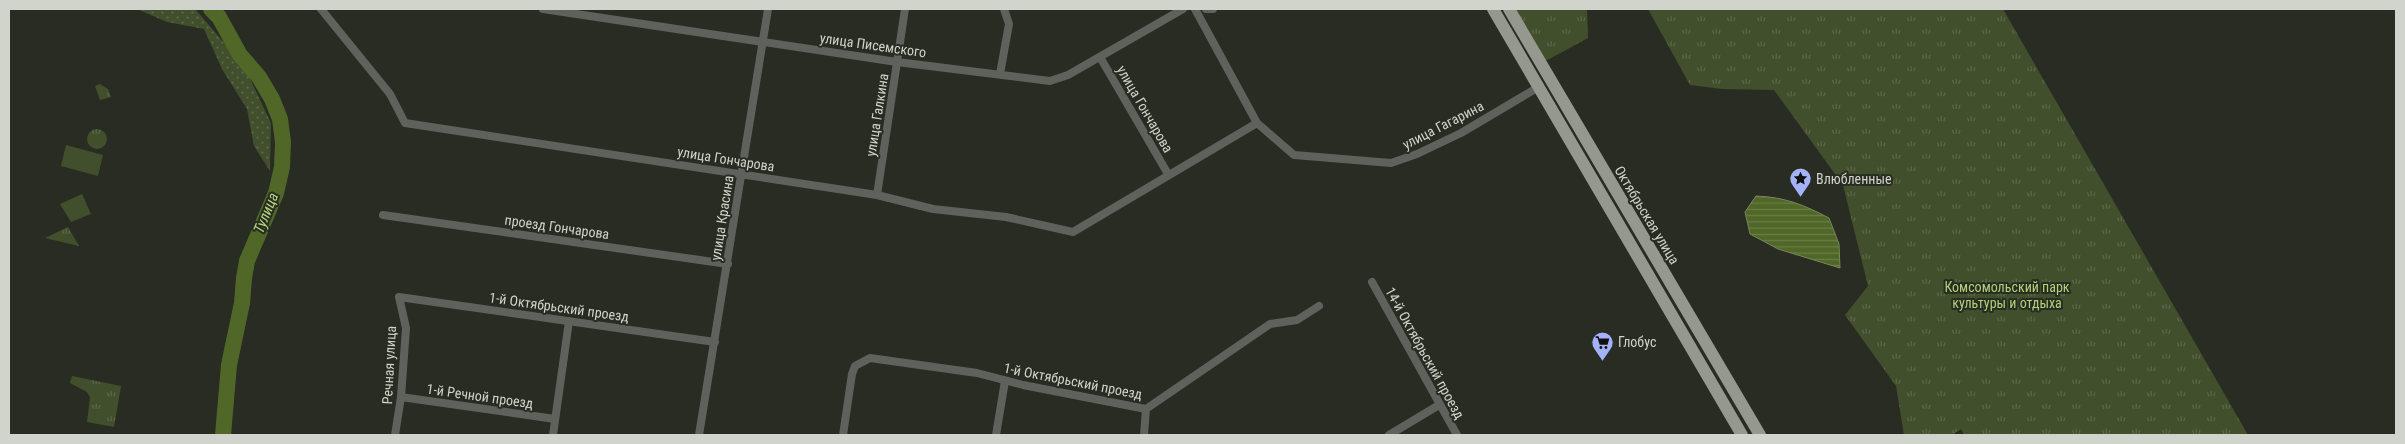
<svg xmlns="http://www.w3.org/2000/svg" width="2405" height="444" viewBox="0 0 2405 444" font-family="'Roboto Condensed',sans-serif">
  <defs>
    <pattern id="grass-dots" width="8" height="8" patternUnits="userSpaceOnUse" patternTransform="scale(1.25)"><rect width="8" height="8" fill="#424f2c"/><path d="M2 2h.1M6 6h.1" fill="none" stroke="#5c6749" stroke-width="1.8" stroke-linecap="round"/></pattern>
    <pattern id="park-tufts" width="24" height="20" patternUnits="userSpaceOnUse" patternTransform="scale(1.25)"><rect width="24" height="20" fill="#424f2c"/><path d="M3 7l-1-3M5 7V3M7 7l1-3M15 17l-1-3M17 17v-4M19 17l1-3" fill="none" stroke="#5c6749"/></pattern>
    <pattern id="water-rules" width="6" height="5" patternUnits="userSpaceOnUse" patternTransform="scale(1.25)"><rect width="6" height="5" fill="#516728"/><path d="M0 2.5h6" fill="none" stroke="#697c46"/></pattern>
  </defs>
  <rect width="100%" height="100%" fill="#282c22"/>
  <path fill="url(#grass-dots)" d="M 137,9 L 195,9 L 244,66 L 271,123 L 270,171 L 254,146 L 247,109 L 222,69 L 204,29 L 167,22 Z"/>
  <path fill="url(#park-tufts)" d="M 1511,9 L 1587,9 L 1588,38 L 1540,64 Z
    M 1648,9 L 2003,9 L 2248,435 L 1964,435 L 1961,429 L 1952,435 L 1904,435 L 1896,386 L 1845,315 L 1868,286 L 1843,185 L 1774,90 L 1722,89 L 1690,85 Z
    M 100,84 L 108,89 L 111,97 L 100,100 L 95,86 Z
    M87 139a10 10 0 1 1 20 0a10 10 0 1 1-20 0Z
    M 68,227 L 79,246 L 45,238 Z
    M 72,376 L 121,386 L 114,427 L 87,422 L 90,397 L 87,392 L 70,383 Z"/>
  <path fill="#424f2c" d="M 66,145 L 103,155 L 98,176 L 61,166 Z
    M 82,194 L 91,214 L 71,222 L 60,204 Z"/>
  <path fill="url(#water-rules)" stroke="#77875a" d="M 1756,196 C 1785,197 1804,205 1829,218 L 1839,244 L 1840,268 L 1778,249 L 1750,234 L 1745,212 Z"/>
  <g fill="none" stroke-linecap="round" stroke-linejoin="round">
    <path stroke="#516728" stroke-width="16" d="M 211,9 L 219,17 L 240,55 L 259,77 L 272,99 L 280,119 L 283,142 L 282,167 L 276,193 L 247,261 L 244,278 L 242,303 L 229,365 L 223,435"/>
    <path stroke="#5f615d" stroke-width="8" d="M 321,9 L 390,94 L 405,123 L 877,195 L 933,209 L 1006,217 L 1073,232 L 1257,123
      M 543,9 L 897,62 L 1050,81 L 1068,75 L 1183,9
      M 1195,9 L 1257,123 L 1294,155 L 1391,163 L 1417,154 L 1461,133 L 1537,88
      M 1206,9 L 1213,9
      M 1100,57 L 1168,174
      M 1000,74 L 1009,24 L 1004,9
      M 877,195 L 905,9
      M 383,215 L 728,264
      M 1372,282 L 1457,435
      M 401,397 L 555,419
      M 395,435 L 401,397 L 406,328 L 399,297 L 715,342
      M 553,435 L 569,321
      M 699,435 L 768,9
      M 843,435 L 852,374 L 855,366 L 870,358 L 977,373 L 1023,385 L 1146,409 L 1270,324 L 1297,320 L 1319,306
      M 996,435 L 1005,381
      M 1144,435 L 1146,409
      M 1389,435 L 1439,405"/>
    <path stroke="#94988e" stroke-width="12" d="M 1493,9 L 1742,435
      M 1509,9 L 1760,435"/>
  </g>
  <defs>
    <symbol id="sight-pin" viewBox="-11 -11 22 30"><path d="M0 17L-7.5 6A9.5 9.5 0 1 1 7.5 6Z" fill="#a4b2fc" stroke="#282c22"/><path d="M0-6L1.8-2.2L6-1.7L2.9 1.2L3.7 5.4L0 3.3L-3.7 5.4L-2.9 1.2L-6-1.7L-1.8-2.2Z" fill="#111"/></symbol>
    <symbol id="supermarket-pin" viewBox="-11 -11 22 30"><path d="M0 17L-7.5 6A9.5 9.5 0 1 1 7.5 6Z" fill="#a4b2fc" stroke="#282c22"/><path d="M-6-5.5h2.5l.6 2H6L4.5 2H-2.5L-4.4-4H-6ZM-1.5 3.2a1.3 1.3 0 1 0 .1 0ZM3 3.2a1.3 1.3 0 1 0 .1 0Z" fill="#111"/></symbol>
  </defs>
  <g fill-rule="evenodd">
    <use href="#sight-pin" x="1788" y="166" width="25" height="34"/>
    <use href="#supermarket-pin" x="1590" y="330" width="25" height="34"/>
  </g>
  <g text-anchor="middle" stroke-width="4" stroke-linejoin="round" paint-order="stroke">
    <g font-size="14" fill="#d1d3cd" stroke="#282c22">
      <text transform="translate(873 45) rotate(8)" y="5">улица Писемского</text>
      <text transform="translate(1145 109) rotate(60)" y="5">улица Гончарова</text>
      <text transform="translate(877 115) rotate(-81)" y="5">улица Галкина</text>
      <text transform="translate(1443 125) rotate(-27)" y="5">улица Гагарина</text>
      <text transform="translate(726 159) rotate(9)" y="5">улица Гончарова</text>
      <text transform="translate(1647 215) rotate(59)" y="5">Октябрьская улица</text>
      <text transform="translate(722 218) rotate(-81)" y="5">улица Красина</text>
      <text transform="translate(557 227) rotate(8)" y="5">проезд Гончарова</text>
      <text transform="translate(559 307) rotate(8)" y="5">1-й Октябрьский проезд</text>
      <text transform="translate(1425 353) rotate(61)" y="5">14-й Октябрьский проезд</text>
      <text transform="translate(389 365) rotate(-87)" y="5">Речная улица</text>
      <text transform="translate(1073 381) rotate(11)" y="5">1-й Октябрьский проезд</text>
      <text transform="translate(480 396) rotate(8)" y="5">1-й Речной проезд</text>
    </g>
    <g font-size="14" fill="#d1d3cd" stroke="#282c22" text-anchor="start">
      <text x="1816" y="184">Влюбленные</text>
      <text x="1618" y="347">Глобус</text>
    </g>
    <g font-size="14" fill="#b1d278" stroke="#282c22">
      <text x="2007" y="292">Комсомольский парк<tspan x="2007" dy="16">культуры и отдыха</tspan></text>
    </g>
    <g font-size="15" font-style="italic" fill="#b5d77d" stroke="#282c22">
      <text transform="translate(266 213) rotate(-68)" y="5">Тулица</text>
    </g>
  </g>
  <rect width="2405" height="444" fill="none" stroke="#d1d3cd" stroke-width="20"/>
</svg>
